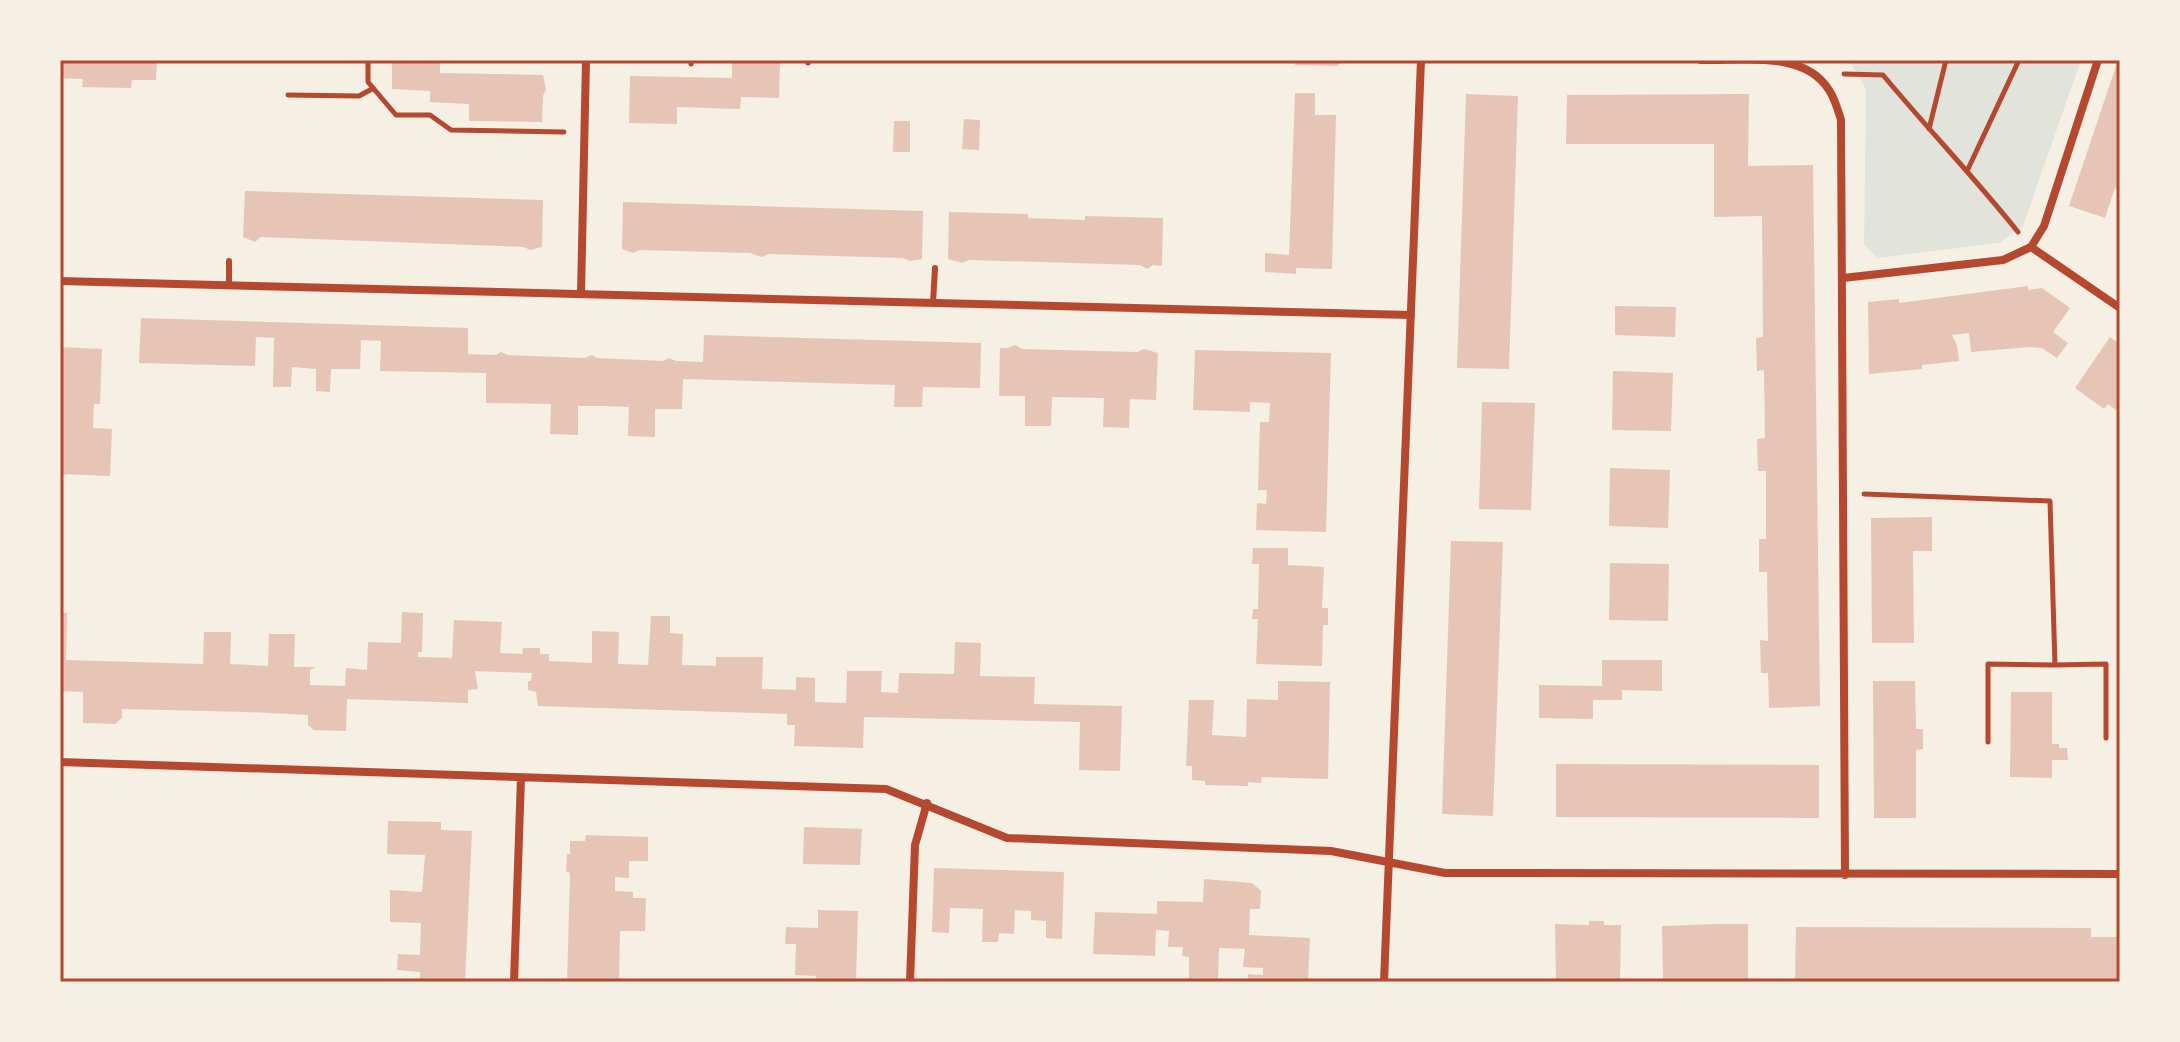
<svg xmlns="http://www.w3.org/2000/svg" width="2180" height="1042" viewBox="0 0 2180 1042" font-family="Helvetica,sans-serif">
  <rect width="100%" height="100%" fill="#f6efe4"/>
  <path fill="#e2e4dc" d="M 1849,60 L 2081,60 L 2023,226 L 1999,243 L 1878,258 L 1864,245 L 1866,89 Z"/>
  <path fill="#e6c5b7" d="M 60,60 L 157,60 L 156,80 L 132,80 L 131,88 L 82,87 L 83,79 L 60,78 Z
    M 392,60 L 440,60 L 440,73 L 543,75 L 546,89 L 543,96 L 542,122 L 469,121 L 469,104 L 430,102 L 430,91 L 392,89 Z
    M 732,60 L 780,60 L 779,98 L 741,97 L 740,109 L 677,107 L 677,124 L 629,123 L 630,76 L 732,78 Z
    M 1295,60 L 1339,60 L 1338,66 L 1295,65 Z
    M 2118,60 L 2120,190 L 2115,188 L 2105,218 L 2069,206 Z
    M 1295,93 L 1315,93 L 1315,115 L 1336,115 L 1332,269 L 1296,268 L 1296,274 L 1265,272 L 1265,253 L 1289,255 Z
    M 1466,94 L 1518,96 L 1509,369 L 1457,368 Z
    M 1749,94 L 1748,166 L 1813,165 L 1820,706 L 1769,708 L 1768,673 L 1761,673 L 1760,640 L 1768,641 L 1767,572 L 1759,572 L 1759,539 L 1766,539 L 1766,471 L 1758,471 L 1757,439 L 1765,438 L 1764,370 L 1757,371 L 1756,338 L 1763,337 L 1762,216 L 1714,217 L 1714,144 L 1566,144 L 1567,95 Z
    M 964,119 L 980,120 L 979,150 L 962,149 Z
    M 894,121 L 910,121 L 910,152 L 893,152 Z
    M 245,191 L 543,200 L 542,247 L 530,250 L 524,247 L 499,246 L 261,237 L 255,242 L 243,237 Z
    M 623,202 L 923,211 L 922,259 L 910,261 L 903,258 L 768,254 L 762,257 L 750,253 L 640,250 L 633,253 L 622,249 Z
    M 949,212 L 1028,214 L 1028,218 L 1057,219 L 1085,220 L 1085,216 L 1163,218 L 1162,266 L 1153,265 L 1147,269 L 1140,265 L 969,260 L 962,263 L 948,259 Z
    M 2028,286 L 2028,290 L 2042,288 L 2070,308 L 2053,332 L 2068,343 L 2057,358 L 2042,348 L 2030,347 L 1971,352 L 1969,333 L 1952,335 L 1957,345 L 1959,361 L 1922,365 L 1922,369 L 1869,374 L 1868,302 L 1899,299 L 1899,303 Z
    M 1615,306 L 1676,307 L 1675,337 L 1615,335 Z
    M 141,318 L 468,328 L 468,354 L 496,355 L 501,352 L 508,355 L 585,358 L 592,355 L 597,358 L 663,361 L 669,358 L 676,361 L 703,362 L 704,335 L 981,343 L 980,388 L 923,387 L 922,407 L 894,407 L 895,385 L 683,379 L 682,409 L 655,409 L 655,437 L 628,436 L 629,407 L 603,406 L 578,406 L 578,435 L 550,434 L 551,404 L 486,403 L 486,373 L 380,371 L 381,341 L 361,340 L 360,369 L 331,369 L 330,392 L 316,391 L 316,369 L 292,367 L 291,387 L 273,387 L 274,338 L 256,337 L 255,366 L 139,363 Z
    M 2110,337 L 2120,344 L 2120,413 L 2108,404 L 2104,409 L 2075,388 Z
    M 1015,345 L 1022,349 L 1137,352 L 1144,349 L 1158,353 L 1156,400 L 1130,399 L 1129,428 L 1103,427 L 1104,398 L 1052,397 L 1051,426 L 1025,426 L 1025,396 L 999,396 L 1000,348 L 1008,348 Z
    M 60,347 L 102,349 L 100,404 L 94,404 L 93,428 L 112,429 L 110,476 L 60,474 Z
    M 1195,350 L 1331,353 L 1326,532 L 1256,530 L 1257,503 L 1266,504 L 1267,490 L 1258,490 L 1260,422 L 1269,422 L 1270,403 L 1250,402 L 1250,412 L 1193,410 Z
    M 1613,371 L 1673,373 L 1671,431 L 1612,430 Z
    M 1482,402 L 1535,403 L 1531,510 L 1479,509 Z
    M 1610,468 L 1670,470 L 1668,528 L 1609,526 Z
    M 1932,517 L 1932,551 L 1913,551 L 1914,643 L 1872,643 L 1871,518 Z
    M 1451,541 L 1503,542 L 1493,816 L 1442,814 Z
    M 1253,548 L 1288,548 L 1288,565 L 1324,567 L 1322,608 L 1328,608 L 1328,625 L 1323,625 L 1322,666 L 1256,664 L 1258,619 L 1252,619 L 1253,609 L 1258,609 L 1259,564 L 1252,564 Z
    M 1610,563 L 1669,564 L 1668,621 L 1609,620 Z
    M 402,612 L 423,613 L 422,652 L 418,652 L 418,657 L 452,658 L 454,620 L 502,622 L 500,653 L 522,654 L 523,648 L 540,648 L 540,654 L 549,654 L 549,661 L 592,663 L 592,631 L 619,632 L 618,664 L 648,665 L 651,616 L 670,616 L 670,633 L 683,634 L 682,665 L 716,666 L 716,657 L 763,657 L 762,689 L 796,690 L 796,677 L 815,678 L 815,702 L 846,703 L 847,671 L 882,671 L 881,692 L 898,693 L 899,673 L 954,674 L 955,642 L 981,643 L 980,676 L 1035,677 L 1034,704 L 1122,706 L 1120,771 L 1079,770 L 1080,722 L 864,717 L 863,748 L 794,746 L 795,725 L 787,725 L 787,714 L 538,706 L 536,692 L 528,690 L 528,681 L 531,681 L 532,673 L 475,671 L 478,689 L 468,690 L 468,703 L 347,699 L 346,731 L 314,730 L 308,725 L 308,715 L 247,712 L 122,709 L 122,718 L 115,724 L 83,723 L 83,692 L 60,691 L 60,613 L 67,613 L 66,660 L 203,664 L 204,632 L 231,632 L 230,664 L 268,666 L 269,634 L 295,634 L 294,667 L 316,667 L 310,670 L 310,685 L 345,686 L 346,668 L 367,670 L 368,642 L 401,643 Z
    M 1602,660 L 1662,660 L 1662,691 L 1622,690 L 1622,700 L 1593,700 L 1593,719 L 1539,718 L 1539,685 L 1602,686 Z
    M 1278,681 L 1330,682 L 1328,779 L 1262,777 L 1261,783 L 1248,782 L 1248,786 L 1205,785 L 1205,781 L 1192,780 L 1192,766 L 1186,766 L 1189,700 L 1214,700 L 1212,735 L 1246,737 L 1247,699 L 1278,700 Z
    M 1873,681 L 1915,681 L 1916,729 L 1923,729 L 1923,749 L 1916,750 L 1916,818 L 1874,818 Z
    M 2011,692 L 2052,692 L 2052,744 L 2059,744 L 2059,748 L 2067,748 L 2068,760 L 2052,760 L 2052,778 L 2010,777 Z
    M 1556,764 L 1819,765 L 1819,818 L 1556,817 Z
    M 388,821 L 441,822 L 441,830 L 472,831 L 465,982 L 420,982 L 420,972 L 397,970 L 398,954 L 420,955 L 421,923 L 390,922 L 390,890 L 422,892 L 425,855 L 387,854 Z
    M 804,827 L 862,829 L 860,865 L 803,864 Z
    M 586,835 L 648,837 L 648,861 L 629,861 L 629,878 L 615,877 L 615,891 L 633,892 L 633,898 L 646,898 L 645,931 L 620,931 L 619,982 L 567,982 L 570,876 L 569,872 L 566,872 L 567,854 L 570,854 L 570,841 L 585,841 Z
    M 934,868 L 1064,872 L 1062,939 L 1046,938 L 1046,921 L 1031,920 L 1031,911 L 1015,910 L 1014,934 L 999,933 L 998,942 L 982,942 L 983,909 L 950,908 L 949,933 L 932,932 Z
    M 1204,879 L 1252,883 L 1261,891 L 1260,909 L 1250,909 L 1249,935 L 1310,938 L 1308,982 L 1248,982 L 1248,974 L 1263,975 L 1263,968 L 1243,967 L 1245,949 L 1219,948 L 1218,982 L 1189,982 L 1189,957 L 1182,956 L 1183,947 L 1168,947 L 1169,931 L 1156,930 L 1155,956 L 1093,954 L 1095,912 L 1157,914 L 1157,901 L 1203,902 Z
    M 818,910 L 858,911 L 856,980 L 816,979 L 816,976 L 795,975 L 796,944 L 785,944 L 786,927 L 818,928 Z
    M 1589,921 L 1604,921 L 1604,925 L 1621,925 L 1620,982 L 1556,982 L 1555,924 L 1589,925 Z
    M 1719,924 L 1748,924 L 1748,982 L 1663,979 L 1662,926 Z
    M 1796,927 L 2091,928 L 2091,937 L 2120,937 L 2120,982 L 1795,980 Z"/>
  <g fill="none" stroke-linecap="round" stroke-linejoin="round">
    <path stroke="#b5482f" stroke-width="5" d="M 368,60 L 368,82 L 396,115 L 430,115 L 451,130 L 564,132
      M 691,60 L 691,64
      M 808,63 L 808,60
      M 1844,74 L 1883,75 C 1927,128 1975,178 2018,232
      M 288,95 L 359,96 L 372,89
      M 1929,129 L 1946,60
      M 1968,169 L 2019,60
      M 1864,494 L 2050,501 L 2055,665 L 2106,664 L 2106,738
      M 1988,742 L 1988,664 L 2055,665"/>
    <path stroke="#b5482f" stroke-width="6" d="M 229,285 L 229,261
      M 933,303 L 935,268"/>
    <path stroke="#b5482f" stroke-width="8" d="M 1701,60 C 1743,61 1804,50 1829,90 C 1835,99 1838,110 1841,120 L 1845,875
      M 2031,247 L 2120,308
      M 1843,278 L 2003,260 L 2031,247 L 2044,226 L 2098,60
      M 60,281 L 1411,315
      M 581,294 L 586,60
      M 60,762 L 886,789 L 1007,838 L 1331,851 L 1445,873 L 2120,874
      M 514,982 L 521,778
      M 910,982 L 915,845 L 927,803
      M 1384,982 L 1421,60"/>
  </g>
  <rect width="2180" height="1042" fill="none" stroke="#f6efe4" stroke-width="124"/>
  <rect x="62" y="62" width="2056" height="918" fill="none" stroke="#b5482f" stroke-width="3"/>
</svg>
